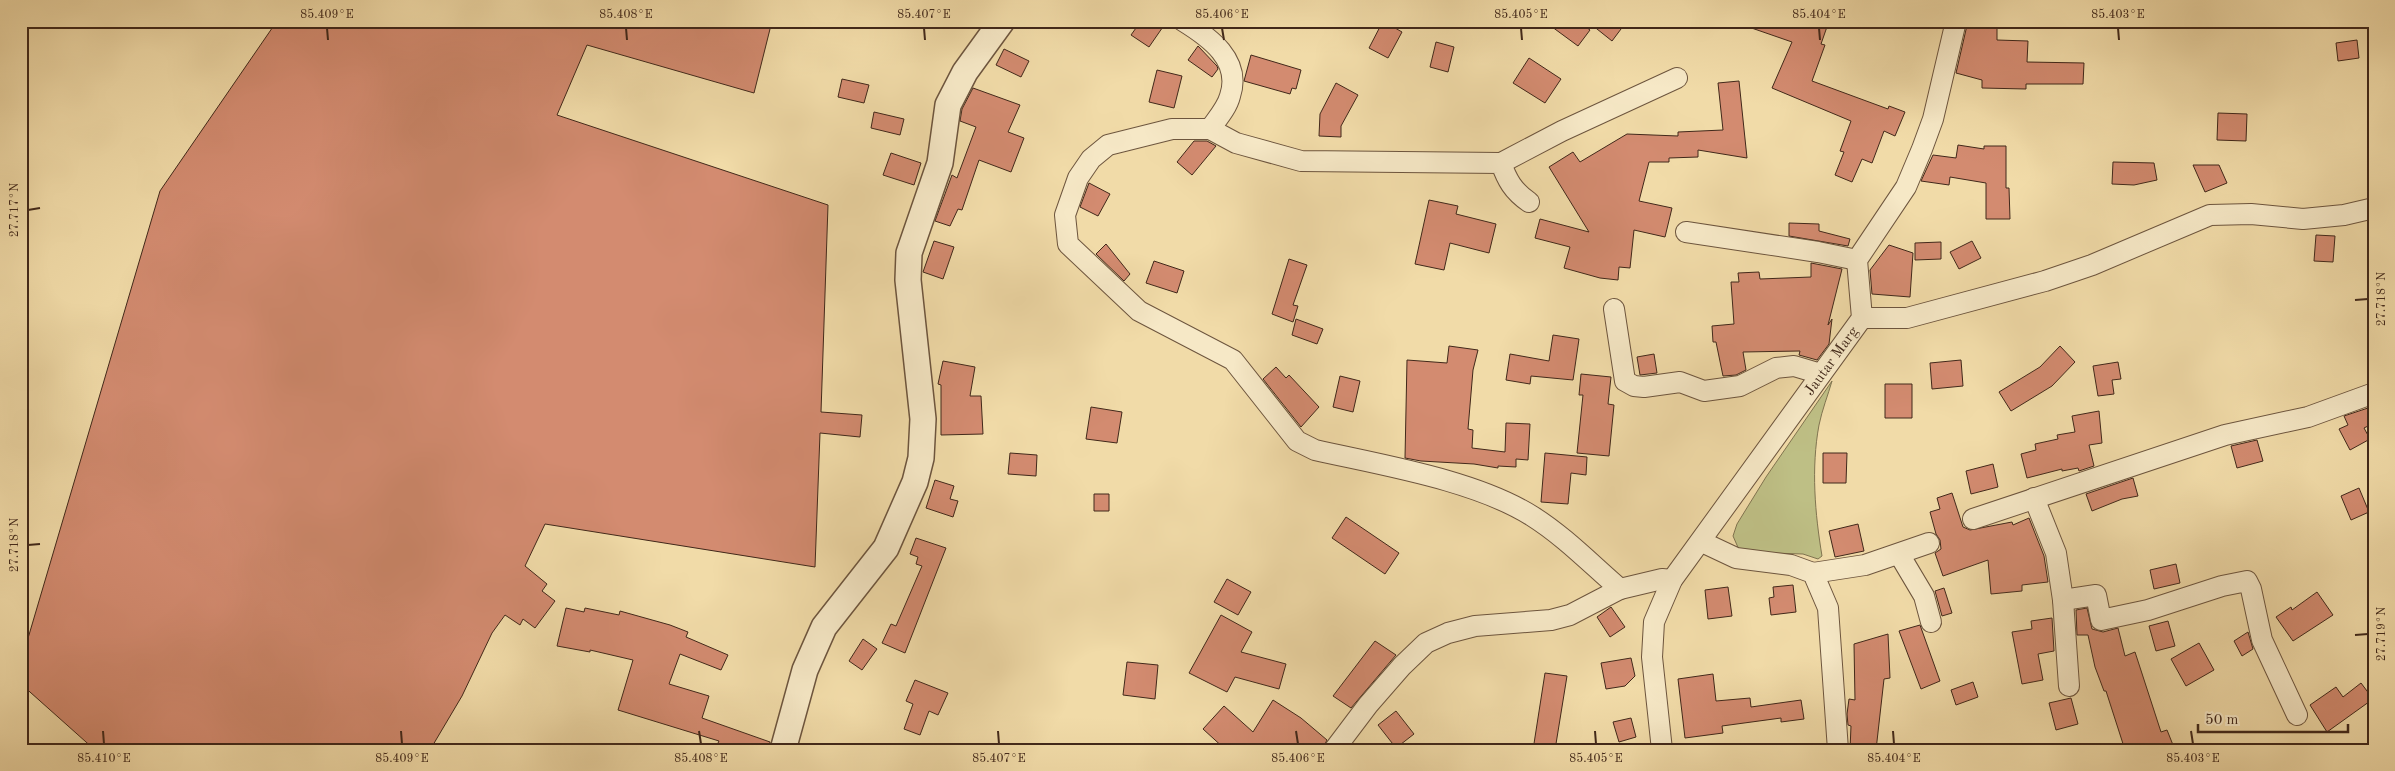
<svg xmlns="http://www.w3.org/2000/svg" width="2395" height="771" viewBox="0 0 2395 771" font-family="'Old Standard TT',serif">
  <rect width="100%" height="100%" fill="#f1dba8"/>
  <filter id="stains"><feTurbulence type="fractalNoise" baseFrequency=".004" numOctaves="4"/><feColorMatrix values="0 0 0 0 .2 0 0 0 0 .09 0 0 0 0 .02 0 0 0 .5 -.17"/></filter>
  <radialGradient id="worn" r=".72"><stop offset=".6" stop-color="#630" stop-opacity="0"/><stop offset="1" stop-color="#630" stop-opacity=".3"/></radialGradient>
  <path fill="#bebf85" stroke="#807450" d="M 1832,381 C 1828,395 1822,410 1819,425 C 1811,468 1815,514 1822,556 L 1818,559 L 1803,554 L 1740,552 L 1733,536 L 1737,524 L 1766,477 Z"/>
  <path fill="#d38b70" stroke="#41281a" d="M 277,21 L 772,21 L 754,93 L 587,45 L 557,115 L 828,205 L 821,412 L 862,415 L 860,437 L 820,433 L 815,567 L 545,524 L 525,566 L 547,584 L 542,591 L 555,601 L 535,628 L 523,619 L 520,625 L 505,615 L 492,633 L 462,696 L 430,750 L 95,750 L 21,684 L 21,662 L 160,191 Z
    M 1141,21 L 1167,21 L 1149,47 L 1131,35 Z
    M 1383,21 L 1402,32 L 1388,58 L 1369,48 Z
    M 1544,21 L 1578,21 L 1590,30 L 1578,46 Z
    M 1587,21 L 1627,21 L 1612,41 Z
    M 1740,21 L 1829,21 L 1821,44 L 1825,45 L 1812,81 L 1888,109 L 1889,106 L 1905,112 L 1895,136 L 1884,131 L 1872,163 L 1862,159 L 1852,182 L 1835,175 L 1844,152 L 1840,151 L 1851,121 L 1772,88 L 1792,42 L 1740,24 Z
    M 1968,21 L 1997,22 L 1997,40 L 2028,41 L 2027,62 L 2084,63 L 2083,84 L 2026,84 L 2026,89 L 1982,88 L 1982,80 L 1956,73 Z
    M 2357,40 L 2359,58 L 2338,61 L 2336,43 Z
    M 1436,42 L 1454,47 L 1448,72 L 1430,67 Z
    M 1198,46 L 1217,66 L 1218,69 L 1212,77 L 1188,60 Z
    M 1004,49 L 1029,61 L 1021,77 L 996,65 Z
    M 1251,55 L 1301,70 L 1296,89 L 1292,88 L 1290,94 L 1244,81 Z
    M 1529,58 L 1561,79 L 1545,103 L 1513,83 Z
    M 1157,70 L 1182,76 L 1174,108 L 1149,102 Z
    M 842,79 L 869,85 L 864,103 L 838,97 Z
    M 1739,81 L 1747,158 L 1698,150 L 1698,157 L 1669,158 L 1669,162 L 1649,162 L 1639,201 L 1672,208 L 1665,237 L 1634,230 L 1630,268 L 1619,267 L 1618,280 L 1600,278 L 1564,268 L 1570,247 L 1535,238 L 1540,219 L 1589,232 L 1549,167 L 1573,152 L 1580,162 L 1627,134 L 1678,136 L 1678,132 L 1723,130 L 1718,83 Z
    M 1336,83 L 1358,95 L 1341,126 L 1341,137 L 1319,136 L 1320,114 Z
    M 973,88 L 1020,105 L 1008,132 L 1024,138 L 1011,172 L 979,160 L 962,210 L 958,209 L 950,226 L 935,221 L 952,175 L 957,178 L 976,127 L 960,121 L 962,109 Z
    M 874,112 L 904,119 L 900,135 L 871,128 Z
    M 2218,113 L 2247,114 L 2246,141 L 2217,140 Z
    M 1194,141 L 1207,141 L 1216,146 L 1192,175 L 1177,162 Z
    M 1958,145 L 1984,149 L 1984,146 L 2006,146 L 2006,188 L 2009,188 L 2010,219 L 1986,219 L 1986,183 L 1950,177 L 1949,185 L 1921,181 L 1933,155 L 1956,158 Z
    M 891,153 L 921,163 L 914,185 L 883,175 Z
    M 2113,162 L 2154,163 L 2157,180 L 2134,185 L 2112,184 Z
    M 2193,165 L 2219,165 L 2227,183 L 2205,192 Z
    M 1089,183 L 1110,194 L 1098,216 L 1080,207 Z
    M 1429,200 L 1458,206 L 1456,214 L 1496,224 L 1489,253 L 1450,243 L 1444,270 L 1415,264 Z
    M 1789,223 L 1819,224 L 1819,231 L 1850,239 L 1848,246 L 1789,236 Z
    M 2316,235 L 2335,236 L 2333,262 L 2314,261 Z
    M 934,241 L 954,247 L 943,279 L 923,272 Z
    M 1972,241 L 1981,258 L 1959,269 L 1950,252 Z
    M 1941,242 L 1941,259 L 1915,260 L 1915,243 Z
    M 1106,244 L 1130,274 L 1124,281 L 1096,254 Z
    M 1889,245 L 1913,253 L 1910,297 L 1872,294 L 1870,270 Z
    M 1289,259 L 1307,265 L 1293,305 L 1298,306 L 1293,322 L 1272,314 Z
    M 1154,261 L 1184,271 L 1177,293 L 1146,283 Z
    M 1811,263 L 1842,269 L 1828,325 L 1832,319 L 1829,344 L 1817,360 L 1799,355 L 1800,351 L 1743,352 L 1746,370 L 1736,375 L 1723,376 L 1716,342 L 1713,342 L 1712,326 L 1734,324 L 1731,282 L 1739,282 L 1738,273 L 1759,272 L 1760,279 L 1811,277 Z
    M 1296,319 L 1323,329 L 1317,344 L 1292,335 Z
    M 1553,335 L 1579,339 L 1573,380 L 1531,376 L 1530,384 L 1506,380 L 1510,354 L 1549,361 Z
    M 1449,346 L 1478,350 L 1473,370 L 1468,429 L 1473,430 L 1472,448 L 1505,452 L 1506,423 L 1530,424 L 1528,460 L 1516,459 L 1516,467 L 1498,466 L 1498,468 L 1474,464 L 1421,461 L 1405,458 L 1407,360 L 1447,363 Z
    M 2060,346 L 2075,362 L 2052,386 L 2011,411 L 1999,392 L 2040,367 Z
    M 1654,354 L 1657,373 L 1640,375 L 1637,357 Z
    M 1961,360 L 1963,386 L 1932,389 L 1930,363 Z
    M 943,361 L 975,367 L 970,396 L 981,396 L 983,434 L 941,435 L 941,385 L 938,384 Z
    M 2118,362 L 2121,379 L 2112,380 L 2114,394 L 2098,396 L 2093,366 Z
    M 1276,367 L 1286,378 L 1289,375 L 1319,407 L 1301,427 L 1263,379 Z
    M 1581,374 L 1611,377 L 1608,404 L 1614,405 L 1609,456 L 1577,453 L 1583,395 L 1579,395 Z
    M 1340,376 L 1360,381 L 1353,412 L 1333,407 Z
    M 1885,384 L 1912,384 L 1912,418 L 1885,418 Z
    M 2374,406 L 2374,423 L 2364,428 L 2370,439 L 2350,450 L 2339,429 L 2348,425 L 2344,416 Z
    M 1091,407 L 1122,412 L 1117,443 L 1086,439 Z
    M 2099,411 L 2102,443 L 2089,445 L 2094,466 L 2079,471 L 2078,468 L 2062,471 L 2062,469 L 2027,478 L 2021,454 L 2036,450 L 2035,444 L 2058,439 L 2057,435 L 2075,432 L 2072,416 Z
    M 2257,440 L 2263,461 L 2237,468 L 2231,446 Z
    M 1010,453 L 1037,455 L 1036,476 L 1008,474 Z
    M 1545,453 L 1587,457 L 1586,475 L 1571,473 L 1568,504 L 1541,502 Z
    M 1823,453 L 1847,453 L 1846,483 L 1823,483 Z
    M 1993,464 L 1998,487 L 1971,494 L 1966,471 Z
    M 2133,478 L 2138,496 L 2122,499 L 2092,511 L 2086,494 Z
    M 935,480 L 954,486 L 950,499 L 958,501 L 953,517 L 926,508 Z
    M 2359,488 L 2369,512 L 2351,520 L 2341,496 Z
    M 1952,493 L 1963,527 L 1970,530 L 2012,522 L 2013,525 L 2029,518 L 2044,556 L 2048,582 L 2022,585 L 2022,591 L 1991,594 L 1988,560 L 1943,576 L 1935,553 L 1941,549 L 1940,540 L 1936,534 L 1930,512 L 1940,509 L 1937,498 Z
    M 1094,494 L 1109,494 L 1109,511 L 1094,511 Z
    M 1346,517 L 1399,553 L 1385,574 L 1332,538 Z
    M 1858,524 L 1864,551 L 1835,557 L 1829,531 Z
    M 916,538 L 946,548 L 905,653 L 882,643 L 891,624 L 896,626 L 922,566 L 916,564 L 918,557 L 910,554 Z
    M 2176,564 L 2180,583 L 2154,589 L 2150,570 Z
    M 1227,579 L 1251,592 L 1238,615 L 1214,602 Z
    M 1793,585 L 1796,612 L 1771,615 L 1769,598 L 1774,597 L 1773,587 Z
    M 1728,587 L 1732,616 L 1708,619 L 1705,590 Z
    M 1944,588 L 1952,613 L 1942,616 L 1935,591 Z
    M 2317,592 L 2333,615 L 2293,641 L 2276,617 L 2291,607 L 2292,610 Z
    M 1611,607 L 1625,627 L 1610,637 L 1597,617 Z
    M 566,608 L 584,612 L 585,608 L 619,615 L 620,611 L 670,625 L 688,632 L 686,637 L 728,655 L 721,670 L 680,654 L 669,684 L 709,696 L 702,718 L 770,742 L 769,750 L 730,750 L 717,745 L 719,741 L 618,710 L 633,660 L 590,650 L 590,652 L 557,646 Z
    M 2087,608 L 2092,629 L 2103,632 L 2118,628 L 2125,656 L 2135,652 L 2161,732 L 2167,730 L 2173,745 L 2160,750 L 2125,750 L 2106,691 L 2104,691 L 2095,667 L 2088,635 L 2077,635 L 2076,610 Z
    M 1221,615 L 1252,632 L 1241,652 L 1286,664 L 1279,689 L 1235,677 L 1227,692 L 1189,673 Z
    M 2052,618 L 2054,651 L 2038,654 L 2043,680 L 2022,684 L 2012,632 L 2032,629 L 2031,621 Z
    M 2168,621 L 2175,646 L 2156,651 L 2149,626 Z
    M 1920,625 L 1940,681 L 1921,689 L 1899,631 Z
    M 2248,632 L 2253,649 L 2242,656 L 2234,641 Z
    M 1888,634 L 1890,678 L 1884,679 L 1876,750 L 1850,750 L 1851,726 L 1848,725 L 1847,714 L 1849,699 L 1855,700 L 1854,644 Z
    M 863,639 L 877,649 L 862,670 L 849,661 Z
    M 1375,641 L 1396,655 L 1351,708 L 1333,696 Z
    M 2199,643 L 2214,670 L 2186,686 L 2171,659 Z
    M 1631,658 L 1635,676 L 1625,686 L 1606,689 L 1601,663 Z
    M 1127,662 L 1158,665 L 1155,699 L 1123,695 Z
    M 1545,673 L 1567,676 L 1555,750 L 1533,750 Z
    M 1713,674 L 1716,701 L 1750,698 L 1751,707 L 1801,700 L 1804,719 L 1781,722 L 1781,718 L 1722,726 L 1723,733 L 1685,738 L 1678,679 Z
    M 915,680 L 948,693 L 938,715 L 929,711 L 920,735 L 904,729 L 913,704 L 906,701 Z
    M 1973,682 L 1978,697 L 1956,705 L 1951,690 Z
    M 2361,683 L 2373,699 L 2327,732 L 2310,705 L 2336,687 L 2343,697 Z
    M 2071,698 L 2078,724 L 2056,730 L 2049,703 Z
    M 1273,700 L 1301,718 L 1327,740 L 1322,750 L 1226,750 L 1203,729 L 1224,706 L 1253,732 Z
    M 1396,711 L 1414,734 L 1396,748 L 1378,725 Z
    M 1631,718 L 1636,737 L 1619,742 L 1613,722 Z"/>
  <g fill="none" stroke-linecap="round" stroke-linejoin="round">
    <defs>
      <g id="minor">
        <path d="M 1183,21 C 1209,37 1242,60 1230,96 C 1227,108 1217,119 1210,129 L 1236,143 L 1301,161 L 1501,163 C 1507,180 1513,191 1529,202"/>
        <path d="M 1210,129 L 1172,129 L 1108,145 L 1091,159 L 1078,178 L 1065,215 L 1068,244 L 1139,311 L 1233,360 L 1297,441 L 1315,450 C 1381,465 1475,480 1532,516 C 1564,536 1592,565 1620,589"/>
        <path d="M 1501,163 L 1562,131 L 1677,78"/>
        <path d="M 1686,232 L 1818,252 L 1857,260"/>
        <path d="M 1614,309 L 1625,381 L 1634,386 L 1644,387 L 1680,382 L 1704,391 L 1740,386 L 1776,368 L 1794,366 L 1821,374"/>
        <path d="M 1862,318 L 1907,318 L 2045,281 L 2092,265 L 2210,215 L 2251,214 L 2303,219 L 2344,215 L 2374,208"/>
        <path d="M 2034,498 L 2056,553 L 2063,600 L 2096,595 L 2101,620 L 2148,610 L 2222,586 L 2247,581 L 2251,589 L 2262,640 L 2297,715"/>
        <path d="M 1973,519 L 2225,435 L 2308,417 L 2374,393"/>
        <path d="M 1702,542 L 1736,558 L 1791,565 L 1813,573 L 1828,608 L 1838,750"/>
        <path d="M 1899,554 L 1924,596 L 1931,622"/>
        <path d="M 1813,573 L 1865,565 L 1929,543"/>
        <path d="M 2063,600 L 2069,686"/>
        <path d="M 1334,750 L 1368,705 L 1402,666 L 1426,643 L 1448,633 L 1475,626 L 1551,620 L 1570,615 L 1620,589 L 1662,579 L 1672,580"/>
        <path id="s1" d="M 1662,750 L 1652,657 L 1654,622 L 1672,580 L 1862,318 L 1857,260 L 1906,187 L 1922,149 L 1933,119 L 1956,21"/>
      </g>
      <path id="tertiary" d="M 783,750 L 805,670 L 824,627 L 886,548 L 915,482 L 921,458 L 923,419 L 908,280 L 909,253 L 940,163 L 948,105 L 965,72 L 1002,21"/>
    </defs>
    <use href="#minor" stroke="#6d553e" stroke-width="22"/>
    <use href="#tertiary" stroke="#6d553e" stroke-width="28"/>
    <use href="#minor" stroke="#f6e8c6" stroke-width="20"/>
    <use href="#tertiary" stroke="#f6e8c6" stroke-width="25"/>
  </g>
  <path fill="none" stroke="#41281a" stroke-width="2" d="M 327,28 L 328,40M 626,28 L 627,40M 924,28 L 925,40M 1222,28 L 1224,40M 1521,28 L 1522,40M 1819,28 L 1820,40M 2118,28 L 2119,40M 28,210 L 40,208M 2355,300 L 2368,299M 28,545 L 40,544M 2355,635 L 2368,634M 103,731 L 104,744M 401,731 L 402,744M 699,731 L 701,744M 998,731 L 999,744M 1296,731 L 1298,744M 1595,731 L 1596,744M 1893,731 L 1894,744M 2191,731 L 2193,744"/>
  <g text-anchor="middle" stroke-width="4" stroke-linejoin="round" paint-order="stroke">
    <g font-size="15" fill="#41281a" stroke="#f6e8c6">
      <text dy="5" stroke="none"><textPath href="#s1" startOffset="445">Jautar Marg</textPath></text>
    </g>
  </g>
  <rect width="2395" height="771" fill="none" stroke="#f1dba8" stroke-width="55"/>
  <path d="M2198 724v8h150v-8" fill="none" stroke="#41281a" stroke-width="2.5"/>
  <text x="2205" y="724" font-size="15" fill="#41281a" stroke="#f6e8c6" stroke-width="4" paint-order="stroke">50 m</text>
  <rect x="28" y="28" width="2340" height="716" fill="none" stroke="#41281a" stroke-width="2"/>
  <g font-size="12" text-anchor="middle" fill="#41281a">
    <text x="327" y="18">85.409°E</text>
    <text x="626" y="18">85.408°E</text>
    <text x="924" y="18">85.407°E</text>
    <text x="1222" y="18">85.406°E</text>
    <text x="1521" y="18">85.405°E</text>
    <text x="1819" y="18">85.404°E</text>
    <text x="2118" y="18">85.403°E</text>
    <text transform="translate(14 210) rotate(-90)" y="4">27.717°N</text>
    <text transform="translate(2381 299) rotate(-90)" y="4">27.718°N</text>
    <text transform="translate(14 545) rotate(-90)" y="4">27.718°N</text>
    <text transform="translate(2381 634) rotate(-90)" y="4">27.719°N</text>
    <text x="104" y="762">85.410°E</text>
    <text x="402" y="762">85.409°E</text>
    <text x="701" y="762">85.408°E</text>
    <text x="999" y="762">85.407°E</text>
    <text x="1298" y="762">85.406°E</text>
    <text x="1596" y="762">85.405°E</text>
    <text x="1894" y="762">85.404°E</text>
    <text x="2193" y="762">85.403°E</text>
  </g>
  <rect width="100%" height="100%" filter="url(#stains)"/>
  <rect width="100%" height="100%" fill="url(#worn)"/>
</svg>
